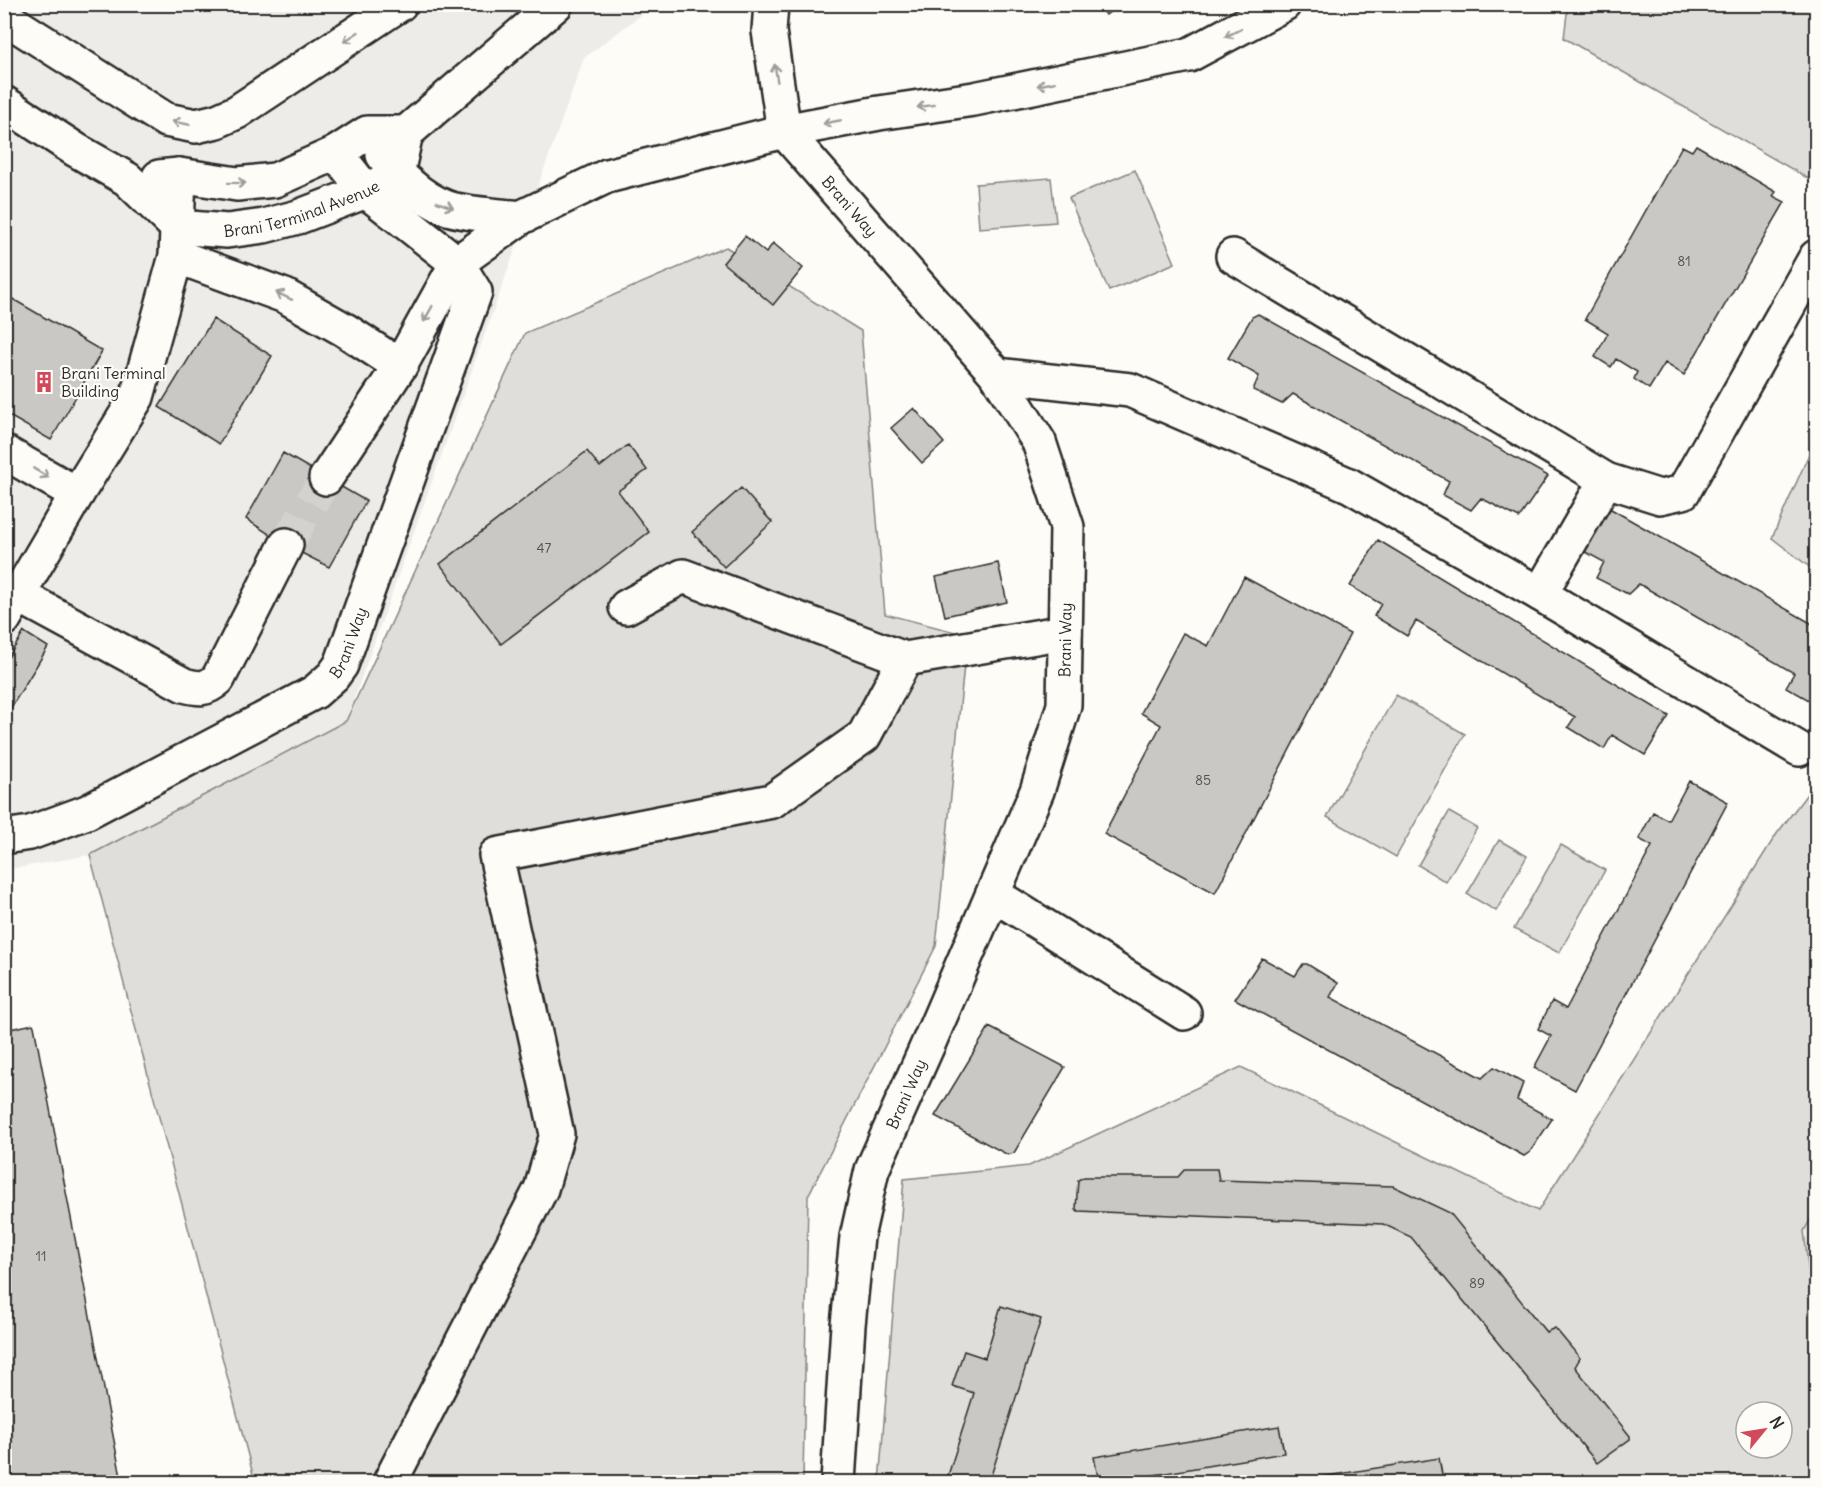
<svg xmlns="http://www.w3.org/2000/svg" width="1821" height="1487" viewBox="0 0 1821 1487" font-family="Delius,sans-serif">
  <rect width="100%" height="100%" fill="#fdfcf7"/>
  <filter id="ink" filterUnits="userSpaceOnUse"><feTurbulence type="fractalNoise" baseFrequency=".0167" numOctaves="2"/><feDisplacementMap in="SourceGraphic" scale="12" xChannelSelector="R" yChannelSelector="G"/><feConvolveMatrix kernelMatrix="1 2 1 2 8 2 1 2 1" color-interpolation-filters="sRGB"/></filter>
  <g filter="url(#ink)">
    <path fill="#edece8" d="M 5,5 L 654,5 L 584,58 L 346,721 L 90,855 L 5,870 Z
      M 1816,1212 L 1816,1337 L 1804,1230 Z"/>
    <path fill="#dfdeda" stroke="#858482" stroke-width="1.5" fill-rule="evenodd" d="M 1568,5 L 1816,5 L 1816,183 L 1564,38 Z
      M 1135,170 L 1175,263 L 1109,291 L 1069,198 Z
      M 1051,178 L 1056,222 L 979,228 L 976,184 Z
      M 726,247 L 861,331 L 885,614 L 967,635 L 936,946 L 808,1196 L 803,1482 L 255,1482 L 90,855 L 346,721 L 525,333 Z
      M 1816,438 L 1816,572 L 1772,538 Z
      M 1396,695 L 1465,734 L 1396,857 L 1327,817 Z
      M 1816,782 L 1816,1210 L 1804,1231 L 1816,1337 L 1816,1482 L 879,1482 L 904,1179 L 1029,1166 L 1241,1067 L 1538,1211 L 1776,835 ZM 1746,1412 L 1782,1412 L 1782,1448 L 1746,1448 Z
      M 1449,812 L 1477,828 L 1446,882 L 1418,865 Z
      M 1499,840 L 1527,856 L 1496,911 L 1467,894 Z
      M 1561,845 L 1605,870 L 1559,953 L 1514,929 Z"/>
    <path fill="#c9c8c4" stroke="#2b2b2b" stroke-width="1.5" d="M 1098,4 L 1120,4 L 1106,15 Z
      M 1696,145 L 1776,192 L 1773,196 L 1785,202 L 1684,375 L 1665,363 L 1649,389 L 1634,379 L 1637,372 L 1616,359 L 1611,367 L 1595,357 L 1608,333 L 1585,319 L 1682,146 L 1692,151 Z
      M 745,236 L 766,253 L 773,243 L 803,268 L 773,305 L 723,263 Z
      M 4,294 L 102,351 L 51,440 L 4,413 Z
      M 1258,314 L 1548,476 L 1519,518 L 1481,498 L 1471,510 L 1443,495 L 1449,481 L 1293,394 L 1282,404 L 1253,390 L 1259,376 L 1228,358 L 1252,317 Z
      M 213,319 L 272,356 L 219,444 L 159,407 Z
      M 914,408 L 944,443 L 922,463 L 891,428 Z
      M 628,445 L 647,470 L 618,491 L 649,532 L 501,644 L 440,564 L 587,451 L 600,467 Z
      M 283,453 L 366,501 L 329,567 L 286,545 L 246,519 Z
      M 741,488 L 772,522 L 724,567 L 692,532 Z
      M 1604,505 L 1816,626 L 1816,704 L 1786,687 L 1794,673 L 1639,584 L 1628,594 L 1596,578 L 1604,562 L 1578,548 Z
      M 1378,540 L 1669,716 L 1645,755 L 1612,735 L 1604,749 L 1568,727 L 1575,717 L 1416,621 L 1407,636 L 1374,616 L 1381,604 L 1350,586 Z
      M 998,563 L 1007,602 L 945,616 L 936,577 Z
      M 1244,577 L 1350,634 L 1215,893 L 1104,834 L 1161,725 L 1141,713 L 1183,633 L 1208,646 Z
      M 24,632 L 48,647 L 4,719 L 4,664 Z
      M 1689,781 L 1728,802 L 1575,1090 L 1534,1068 L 1551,1036 L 1538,1029 L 1552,1001 L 1566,1009 L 1652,846 L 1639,839 L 1653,812 L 1668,820 Z
      M 1262,958 L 1295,976 L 1303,964 L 1307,964 L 1338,983 L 1330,997 L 1482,1078 L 1494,1067 L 1523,1083 L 1517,1100 L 1552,1119 L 1530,1152 L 1524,1156 L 1235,999 Z
      M 4,1004 L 10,1029 L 33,1024 L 34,1026 L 122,1482 L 4,1482 Z
      M 989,1027 L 1065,1067 L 1014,1153 L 1008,1155 L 935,1116 Z
      M 1185,1169 L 1217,1169 L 1219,1180 L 1393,1186 L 1450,1213 L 1546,1332 L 1555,1328 L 1580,1358 L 1575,1367 L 1630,1436 L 1630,1439 L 1597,1463 L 1411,1237 L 1383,1224 L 1078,1211 L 1076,1209 L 1078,1180 L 1084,1177 L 1178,1177 Z
      M 1001,1306 L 1041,1319 L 989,1482 L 946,1482 L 974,1393 L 952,1386 L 964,1351 L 985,1358 Z
      M 1279,1426 L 1284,1453 L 1113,1482 L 1099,1482 L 1094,1457 Z
      M 1439,1458 L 1443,1480 L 1429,1482 L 1289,1482 Z"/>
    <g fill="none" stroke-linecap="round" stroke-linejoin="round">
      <path stroke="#d3d2ce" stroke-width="33" stroke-dasharray="33 16" stroke-linecap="butt" d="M 286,545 L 326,478"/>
      <defs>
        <g id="minor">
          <path d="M 771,4 L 769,31 L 784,131"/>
          <path d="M 4,17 L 166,120 L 196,126 L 217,121 L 237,112 L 400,4"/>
          <path id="s1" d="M 4,103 L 76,150 L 127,179 L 177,227 L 227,231 L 264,226 L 298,217 L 366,191 L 397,174 L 406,133 L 556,4"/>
          <path id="s2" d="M 784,131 L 997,375 L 1039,442 L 1067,527 L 1064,705 L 1037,791 L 930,1040 L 872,1170 L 857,1237 L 848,1325 L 838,1482"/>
          <path d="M 383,155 C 398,176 420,197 445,207 C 463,214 499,215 520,218"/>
          <path d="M 159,177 L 179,175 L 237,184 L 275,180 L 336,153 L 367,133 L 406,133"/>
          <path d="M 176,256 L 285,296 L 345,330 L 400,366 L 457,263 L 520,218 L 607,176 L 784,131 L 879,113 L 974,99 L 1189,55 L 1284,4"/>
          <path d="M 1233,256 L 1606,480 L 1660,497 L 1683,492 L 1816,257"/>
          <path d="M 997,375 L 1130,390 L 1349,485 L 1540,594 L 1799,749"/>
          <path d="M 4,452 L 77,494"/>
          <path d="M 326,478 L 400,366"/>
          <path d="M 1540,594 L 1606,480"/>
          <path d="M 18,595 L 184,685 C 199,689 206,690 218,679 L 286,545"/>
          <path d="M 626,607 L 683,576 L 905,659 L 1065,632"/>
          <path d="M 4,619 L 77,494 L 137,397 L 176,256 L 179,175"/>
          <path id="s3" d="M 4,837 L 30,833 L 87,812 L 315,692 L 333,676 L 341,665 L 475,292 L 457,263 L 366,191 L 336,153"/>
          <path d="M 993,894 L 1184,1013"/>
          <path d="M 390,1482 L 541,1189 L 557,1134 L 496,855 L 772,801 L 864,736 L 905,659"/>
        </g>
      </defs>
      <use href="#minor" stroke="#2b2b2b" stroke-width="38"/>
      <use href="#minor" stroke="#fdfcf7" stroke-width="33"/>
    </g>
    <defs><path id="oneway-shaft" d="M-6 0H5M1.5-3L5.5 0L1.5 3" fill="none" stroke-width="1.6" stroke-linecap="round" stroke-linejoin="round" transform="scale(1.5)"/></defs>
    <g stroke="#9e9e9b">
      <use href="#oneway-shaft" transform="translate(1233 33) rotate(153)"/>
      <use href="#oneway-shaft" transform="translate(351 37) rotate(147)"/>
      <use href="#oneway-shaft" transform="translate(776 73) rotate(-99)"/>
      <use href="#oneway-shaft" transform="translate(1046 84) rotate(169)"/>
      <use href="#oneway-shaft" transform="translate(926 106) rotate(172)"/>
      <use href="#oneway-shaft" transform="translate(832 122) rotate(169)"/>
      <use href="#oneway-shaft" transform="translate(181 123) rotate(-169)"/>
      <use href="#oneway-shaft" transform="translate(237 183) rotate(1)"/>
      <use href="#oneway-shaft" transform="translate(445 205) rotate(21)"/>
      <use href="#oneway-shaft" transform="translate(284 296) rotate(-155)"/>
      <use href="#oneway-shaft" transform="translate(428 314) rotate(119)"/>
      <use href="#oneway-shaft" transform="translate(41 473) rotate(31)"/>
    </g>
  </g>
  <defs>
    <symbol id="building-bare" viewBox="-9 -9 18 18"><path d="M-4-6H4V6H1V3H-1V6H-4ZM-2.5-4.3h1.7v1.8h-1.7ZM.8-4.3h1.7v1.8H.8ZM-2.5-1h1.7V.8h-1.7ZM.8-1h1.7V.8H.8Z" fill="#d1495b" stroke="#fdfcf7" stroke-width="2.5" paint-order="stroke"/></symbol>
  </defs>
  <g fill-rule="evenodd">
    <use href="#building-bare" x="29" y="367" width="30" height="30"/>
  </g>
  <g text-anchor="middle" stroke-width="4.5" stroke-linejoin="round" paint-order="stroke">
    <g font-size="14" fill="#525251">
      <text x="1684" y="266">81</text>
      <text x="544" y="553">47</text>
      <text x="1203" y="785">85</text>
      <text x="41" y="1261">11</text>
      <text x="1477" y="1288">89</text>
    </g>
    <g font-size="16" fill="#2b2b2b" stroke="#fdfcf7">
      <text dy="6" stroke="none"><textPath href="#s1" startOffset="342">Brani Terminal Avenue</textPath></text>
      <text dy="6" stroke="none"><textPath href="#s2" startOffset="100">Brani Way</textPath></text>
      <text dy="6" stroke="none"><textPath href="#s3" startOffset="406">Brani Way</textPath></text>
      <text transform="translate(1065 640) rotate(-89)" y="6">Brani Way</text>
      <text transform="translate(906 1094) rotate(-66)" y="6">Brani Way</text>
    </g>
    <g font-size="16" fill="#2b2b2b" stroke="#fdfcf7" text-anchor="start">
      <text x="61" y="379">Brani Terminal<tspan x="61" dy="18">Building</tspan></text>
    </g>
  </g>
  <rect width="1821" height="1487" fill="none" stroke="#fdfcf7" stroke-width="24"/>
  <rect x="12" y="12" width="1797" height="1463" fill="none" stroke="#2b2b2b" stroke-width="2" filter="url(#ink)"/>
  <g transform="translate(1764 1430) rotate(60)"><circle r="28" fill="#fdfcf7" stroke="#a9a8a5" stroke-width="1.5"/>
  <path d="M0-4.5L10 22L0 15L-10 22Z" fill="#d1495b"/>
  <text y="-9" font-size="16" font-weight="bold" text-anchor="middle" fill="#2b2b2b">N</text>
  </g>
</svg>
